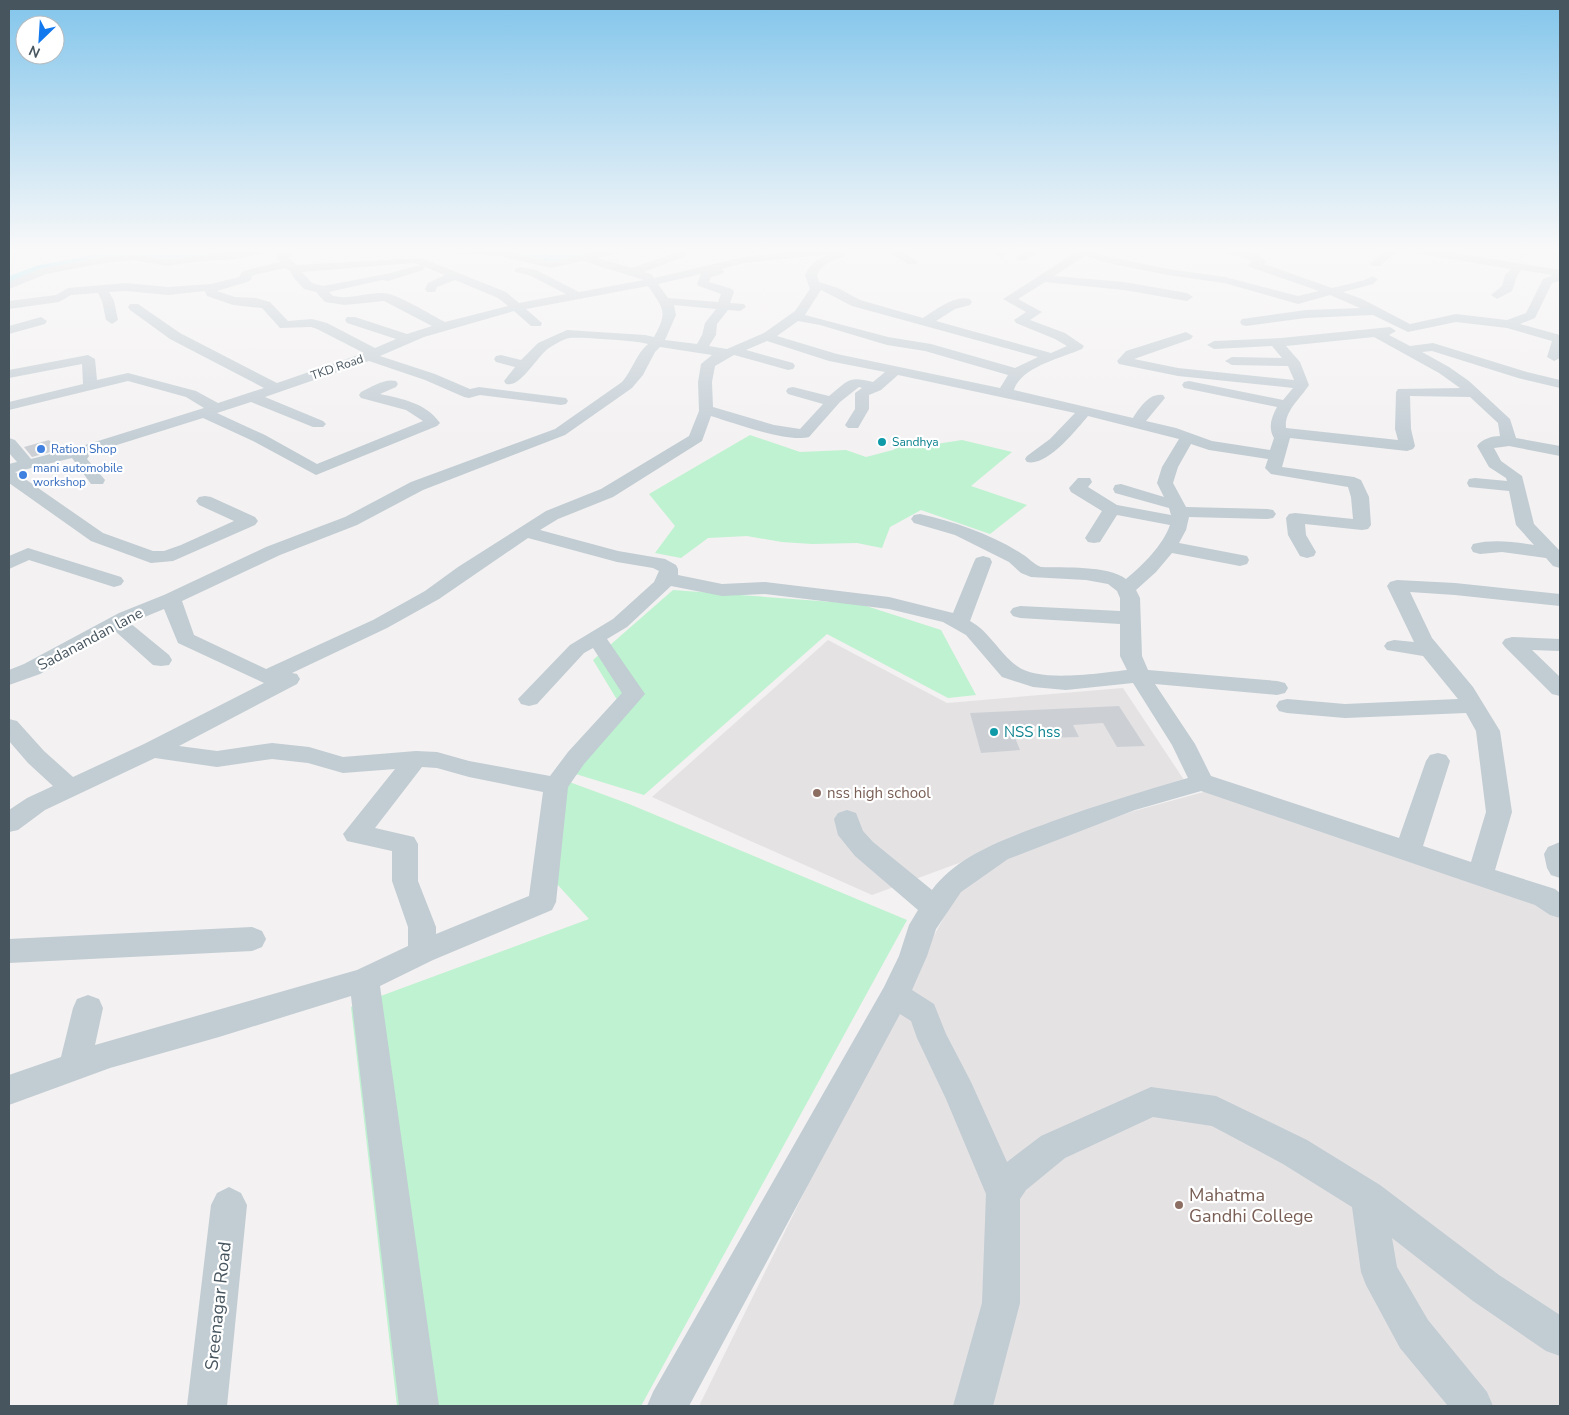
<svg xmlns="http://www.w3.org/2000/svg" width="1569" height="1415" viewBox="0 0 1569 1415" font-family="'Nunito Sans',sans-serif">
  <rect width="100%" height="100%" fill="#f3f1f1"/>
  <path fill="#e4e2e3" d="M 828,640 L 947,703 L 1123,688 L 1184,780 L 872,895 L 652,797 Z
    M 1211,790 L 1551,910 L 1560,919 L 1560,1406 L 699,1406 L 897,1004 L 957,893 L 999,858 L 1134,811 Z"/>
  <path fill="#bef2d0" d="M 750,435 L 800,452 L 846,450 L 866,457 L 893,450 L 910,440 L 930,445 L 962,440 L 1012,452 L 971,486 L 1027,505 L 990,534 L 921,510 L 890,527 L 882,548 L 857,543 L 812,544 L 782,542 L 747,536 L 708,538 L 681,558 L 655,553 L 675,526 L 649,494 Z
    M 673,590 L 860,604 L 941,630 L 976,695 L 948,698 L 827,634 L 644,795 L 566,771 L 619,703 L 593,660 Z
    M 564,780 L 629,804 L 907,920 L 641,1406 L 397,1406 L 351,1007 L 589,919 L 546,872 Z"/>
  <g fill="none" stroke-linecap="round" stroke-linejoin="round">
    <path fill="#89def0" fill-rule="evenodd" d="M 502,249 L 526,249 L 552,253 L 577,249 L 601,249 C 589,265 514,265 502,249 Z
      M 121,250 L 143,250 L 161,254 L 221,250 L 226,252 L 229,255 L 226,258 L 221,260 L 161,264 L 143,260 L 121,260 L 43,274 L 9,286 L 9,276 L 39,265 Z"/>
  </g>
  <path fill="#ccd0d5" d="M 49,440 L 58,450 L 32,457 L 24,447 Z
    M 1119,706 L 1145,746 L 1117,747 L 1103,723 L 1073,725 L 1079,737 L 1045,738 L 1040,726 L 1011,728 L 1020,750 L 981,753 L 970,713 Z"/>
  <g fill="none" stroke-linecap="round" stroke-linejoin="round">
    <path fill="#c1ccd3" fill-rule="evenodd" d="M 254,249 L 276,249 L 275,251 L 236,259 L 201,261 L 167,266 L 133,260 L 110,262 L 46,274 L 9,289 L 9,282 L 39,269 L 110,256 L 133,254 L 167,260 Z
      M 285,249 L 297,249 L 288,258 L 297,265 L 421,258 L 506,292 L 519,303 L 566,294 L 529,275 L 516,272 L 514,270 L 520,267 L 536,270 L 579,292 L 644,280 L 583,261 L 551,268 L 500,256 L 437,252 L 432,249 L 500,250 L 551,262 L 609,249 L 629,249 L 628,251 L 597,258 L 632,268 L 678,252 L 686,252 L 687,254 L 686,256 L 644,272 L 651,274 L 654,278 L 744,257 L 815,249 L 851,249 L 845,252 L 845,256 C 833,260 822,263 817,275 L 819,282 L 838,288 L 860,300 L 923,318 C 936,310 954,295 970,299 L 972,302 L 970,305 L 955,309 L 936,321 L 1051,353 L 1067,346 L 1055,339 L 1016,323 L 1014,320 L 1026,312 L 1003,299 L 1081,249 L 1095,249 L 1093,252 L 1110,257 L 1168,269 L 1225,277 L 1298,296 L 1319,291 L 1250,267 L 1248,265 L 1253,261 L 1219,251 L 1218,249 C 1232,249 1257,249 1266,262 L 1264,264 L 1332,288 L 1365,280 L 1372,276 L 1378,279 L 1373,284 L 1343,292 L 1362,299 L 1410,324 L 1456,314 L 1507,320 L 1526,313 L 1543,279 L 1553,275 L 1521,270 L 1517,276 L 1512,291 L 1497,299 L 1491,295 L 1502,286 L 1505,275 L 1511,269 L 1409,252 L 1404,249 L 1430,249 L 1560,270 L 1560,281 L 1552,283 L 1535,318 L 1520,324 L 1560,335 L 1560,358 L 1554,361 L 1547,357 L 1552,341 L 1507,328 L 1456,322 L 1408,332 L 1373,315 L 1306,318 L 1246,326 L 1242,325 L 1240,322 L 1242,319 L 1306,310 L 1360,308 L 1330,295 L 1298,304 L 1224,283 L 1168,275 L 1108,263 L 1085,256 L 1054,276 L 1124,282 L 1187,293 L 1193,297 L 1187,301 L 1124,290 L 1045,282 L 1018,299 L 1042,312 L 1030,320 L 1065,333 L 1084,346 L 1082,349 C 1061,358 1021,367 1014,390 L 1133,418 C 1139,408 1150,392 1163,395 L 1165,398 L 1146,421 L 1176,428 L 1212,441 L 1270,450 L 1274,438 C 1268,428 1271,418 1277,407 L 1189,389 L 1184,388 L 1182,385 L 1184,382 L 1189,381 L 1283,400 L 1293,388 L 1178,376 L 1119,364 L 1117,361 L 1126,351 L 1186,332 L 1193,336 L 1191,339 L 1134,359 L 1178,368 L 1294,380 L 1288,366 L 1232,365 L 1225,361 L 1232,357 L 1282,358 L 1272,346 L 1214,349 L 1207,345 L 1214,341 L 1281,338 L 1390,327 L 1396,331 L 1389,335 L 1410,346 L 1433,343 L 1527,372 L 1560,380 L 1560,388 L 1518,378 L 1432,351 L 1422,352 L 1449,367 L 1469,381 L 1510,419 L 1516,438 L 1560,446 L 1560,456 L 1509,446 L 1494,448 L 1501,461 L 1522,476 L 1534,524 L 1560,551 L 1560,568 L 1553,566 L 1546,558 L 1502,552 L 1480,554 L 1473,552 L 1471,548 L 1473,544 C 1494,539 1513,542 1534,545 L 1516,525 L 1509,491 L 1469,487 L 1467,483 L 1469,479 L 1475,478 L 1507,481 L 1506,478 L 1489,467 L 1477,446 C 1482,439 1492,436 1500,436 L 1498,423 L 1470,397 L 1410,396 L 1411,429 L 1415,446 L 1413,449 L 1407,451 L 1290,438 L 1282,467 L 1354,477 L 1361,480 L 1369,497 L 1371,525 L 1368,529 L 1362,530 L 1305,524 L 1306,535 L 1316,552 L 1314,556 L 1307,558 L 1300,556 L 1288,535 L 1286,518 L 1289,514 L 1295,513 L 1353,519 L 1351,497 L 1348,487 L 1271,474 L 1265,468 L 1268,459 L 1209,450 L 1191,444 L 1178,467 L 1173,483 L 1186,507 L 1267,509 L 1273,510 L 1276,514 L 1273,518 L 1267,519 L 1189,517 L 1186,530 L 1179,543 L 1247,556 L 1249,560 L 1247,564 L 1240,566 L 1172,553 L 1156,572 L 1136,590 L 1140,598 L 1142,656 L 1148,670 L 1277,681 L 1285,683 L 1288,688 L 1285,693 L 1277,695 L 1155,684 L 1195,744 L 1211,776 L 1399,838 L 1426,761 L 1430,755 L 1438,753 L 1446,755 L 1450,761 L 1423,846 L 1471,862 L 1486,812 L 1476,731 L 1466,713 L 1345,718 L 1287,713 L 1279,711 L 1276,706 L 1279,701 L 1287,699 L 1345,704 L 1458,699 L 1423,656 L 1387,650 L 1384,646 L 1387,642 L 1394,640 L 1414,642 L 1387,586 L 1390,582 L 1397,580 L 1455,583 L 1560,594 L 1560,606 L 1455,595 L 1410,592 L 1432,638 L 1473,687 L 1500,731 L 1512,812 L 1495,870 L 1555,889 L 1560,893 L 1560,918 L 1550,915 L 1535,905 L 1201,791 L 1135,810 L 1008,859 L 961,892 L 936,929 L 927,956 L 912,990 L 934,1004 L 946,1034 L 971,1082 L 1007,1162 L 1041,1136 L 1151,1087 L 1216,1096 L 1307,1140 L 1380,1185 L 1499,1275 L 1560,1315 L 1560,1356 L 1546,1351 L 1473,1301 L 1392,1238 L 1397,1267 L 1428,1320 L 1487,1392 L 1493,1406 L 1448,1406 L 1400,1348 L 1366,1285 L 1361,1272 L 1352,1207 L 1283,1164 L 1212,1126 L 1153,1117 L 1065,1158 L 1026,1190 L 1020,1199 L 1020,1303 L 993,1406 L 953,1406 L 982,1303 L 986,1194 L 946,1099 L 917,1038 L 911,1021 L 900,1014 L 689,1406 L 647,1406 L 653,1392 L 884,987 L 899,956 L 909,925 L 918,910 L 855,856 L 838,835 L 834,819 L 838,813 L 847,810 L 856,813 L 863,831 L 873,842 L 932,890 C 959,853 1011,837 1053,821 C 1098,805 1142,791 1188,778 L 1172,745 L 1133,683 L 1066,690 L 1033,687 L 1002,677 L 966,635 L 943,622 L 889,609 L 765,594 L 722,596 L 671,586 L 627,627 L 607,639 L 645,694 L 584,764 L 568,787 L 556,902 L 552,910 L 433,960 L 380,986 L 439,1406 L 399,1406 L 351,996 L 219,1037 L 110,1068 L 9,1105 L 9,1075 L 61,1057 L 73,1008 L 77,999 L 88,995 L 99,999 L 103,1008 L 95,1045 L 357,970 L 408,946 L 408,927 L 392,881 L 392,851 L 347,841 L 343,834 L 395,769 L 343,773 L 308,763 L 272,759 L 217,767 L 155,758 L 45,810 L 18,830 L 9,832 L 9,810 L 27,798 L 53,786 L 28,763 L 9,741 L 9,719 L 17,721 L 44,751 L 73,777 L 144,744 L 264,683 L 178,643 L 164,609 L 130,623 L 169,655 L 172,660 L 169,665 L 161,666 L 153,665 L 115,631 L 40,674 L 9,685 L 9,670 L 24,664 L 119,613 L 164,595 L 266,547 L 345,517 L 411,482 L 555,429 L 622,382 C 632,371 636,354 648,344 C 639,341 579,337 570,338 C 563,339 554,345 549,348 C 536,357 521,388 506,384 L 504,381 L 515,367 L 496,362 L 494,359 L 496,356 L 501,355 L 521,360 L 538,343 L 567,330 L 645,335 L 654,337 C 668,312 664,309 648,286 L 526,309 L 542,323 L 541,326 L 531,326 L 514,311 L 424,337 L 380,356 L 435,374 L 470,389 L 479,387 L 566,398 L 568,401 L 566,404 L 561,405 L 480,395 L 469,398 L 464,397 L 425,380 L 369,361 L 265,397 L 323,421 L 326,424 L 323,427 L 313,427 L 251,402 L 217,413 L 265,435 L 317,464 L 423,421 L 406,410 L 361,398 L 359,395 L 361,392 C 371,387 385,378 396,381 L 398,384 L 396,387 L 380,394 C 403,399 426,403 440,423 L 437,426 L 316,475 L 253,441 L 203,418 L 88,454 L 89,456 L 87,459 L 105,480 L 103,484 L 91,484 L 72,458 L 15,472 L 103,533 L 153,551 L 164,551 L 181,545 L 234,521 L 199,505 L 196,501 L 199,497 L 205,496 L 211,497 L 255,517 L 258,521 L 255,525 L 173,561 L 151,563 L 91,541 L 9,483 L 9,464 L 17,462 L 9,453 L 9,438 L 15,440 L 31,459 L 82,446 L 204,408 L 186,397 L 128,381 L 9,410 L 9,402 L 83,384 L 82,364 L 9,378 L 9,370 L 88,355 L 95,359 L 97,380 L 128,373 L 196,391 L 218,403 L 264,388 L 170,339 L 130,310 L 128,307 L 130,304 L 138,304 L 180,333 L 277,383 L 364,353 L 317,329 L 311,327 L 280,328 L 262,308 L 233,305 L 207,296 L 205,291 L 168,295 L 126,291 L 109,292 L 114,301 L 118,320 L 112,324 L 106,320 L 102,301 L 98,293 L 71,295 L 59,302 L 9,309 L 9,301 L 56,295 L 68,288 L 126,283 L 168,287 L 211,284 L 239,277 L 242,272 L 247,270 L 280,262 L 276,257 ZM 830,254 C 818,258 811,263 805,275 L 810,289 L 795,311 L 764,333 L 727,349 L 709,346 L 716,335 L 717,324 L 728,310 L 740,311 L 746,307 L 744,304 L 730,303 L 734,292 L 732,289 L 709,282 L 711,277 L 722,274 L 724,272 L 722,269 L 744,263 ZM 413,263 L 421,265 L 386,274 L 323,286 L 312,283 L 302,272 ZM 423,266 L 445,275 L 428,283 L 425,289 L 427,292 L 435,292 L 437,287 L 455,280 L 498,298 L 508,306 L 445,322 C 431,315 398,294 384,293 C 367,292 350,300 333,296 L 329,292 L 382,280 L 388,281 L 423,270 L 425,268 ZM 285,268 L 290,271 L 294,278 L 304,289 L 316,292 L 325,302 L 345,305 L 384,301 L 432,326 L 407,334 L 355,317 L 347,317 L 345,320 L 347,323 L 396,339 L 375,348 L 327,323 L 312,319 L 288,321 L 270,302 L 256,298 L 235,297 L 217,291 L 247,282 L 251,280 L 252,276 L 254,275 ZM 701,274 L 697,284 L 699,286 L 721,294 L 718,302 L 668,298 L 658,284 ZM 821,290 L 852,306 L 1038,357 L 1015,368 L 931,344 L 888,337 L 805,315 ZM 674,305 L 716,309 L 705,323 L 702,335 L 697,344 L 665,340 L 676,315 ZM 798,321 L 820,325 L 887,345 L 925,351 L 1008,375 L 1000,388 L 837,354 L 777,336 ZM 1374,337 L 1439,373 L 1460,388 L 1398,389 L 1396,392 L 1395,429 L 1398,440 L 1286,428 C 1284,411 1301,398 1309,385 L 1300,362 L 1286,346 ZM 767,341 L 829,361 L 885,372 L 873,382 C 848,376 849,380 829,396 L 793,387 L 788,388 L 786,391 L 788,394 L 823,404 L 800,429 L 774,425 L 713,407 L 712,382 L 715,366 L 734,355 L 788,370 L 793,369 L 795,366 L 793,363 L 746,350 ZM 660,347 L 712,355 L 701,364 L 698,382 L 699,411 L 689,436 L 601,489 L 546,511 L 458,567 L 425,591 L 373,620 L 266,669 L 194,635 L 182,601 L 280,555 L 357,525 L 423,490 L 565,435 L 632,388 L 643,375 L 655,352 ZM 898,375 L 1075,413 L 1050,439 L 1027,456 L 1025,459 L 1027,462 C 1047,467 1076,430 1088,416 L 1179,439 L 1162,467 L 1157,483 L 1164,497 L 1121,484 L 1115,485 L 1113,489 L 1115,493 L 1169,508 L 1171,515 L 1117,505 L 1088,487 L 1092,482 L 1090,478 L 1078,478 L 1069,488 L 1071,492 L 1102,511 L 1085,538 L 1088,542 L 1094,543 L 1100,542 L 1117,515 L 1170,525 C 1163,545 1143,565 1126,579 C 1107,565 1064,568 1041,567 C 1033,564 1029,558 1022,554 C 991,534 955,522 920,514 L 914,515 L 911,519 L 914,523 L 955,535 L 1009,562 L 1021,573 L 1031,577 L 1086,580 L 1108,584 L 1117,591 L 1120,598 L 1120,611 L 1020,606 L 1013,608 L 1010,612 L 1013,616 L 1020,618 L 1120,624 L 1120,656 L 1127,670 C 1101,673 1038,683 1017,666 C 999,653 990,632 970,621 L 992,562 L 990,558 L 983,556 L 976,558 L 974,562 L 953,613 L 889,597 L 765,582 L 722,584 L 678,575 L 678,569 L 676,565 L 665,559 L 618,551 L 540,530 L 558,519 L 613,497 L 702,441 L 711,416 C 734,423 787,443 809,437 L 840,402 L 859,387 L 862,388 L 855,393 L 855,409 L 845,425 L 848,428 L 858,428 L 869,409 L 869,395 L 881,390 ZM 528,538 L 617,562 L 653,568 L 659,571 L 654,582 L 613,619 L 570,645 L 518,699 L 521,704 L 529,706 L 537,704 L 584,653 L 593,648 L 622,693 L 568,752 L 550,776 L 469,761 L 437,752 L 416,751 L 343,757 L 309,747 L 272,743 L 217,751 L 179,746 L 297,684 L 300,679 L 297,674 L 292,673 L 387,628 L 439,599 ZM 422,767 L 437,768 L 469,777 L 543,792 L 529,896 L 436,934 L 436,927 L 418,881 L 418,844 L 414,837 L 375,828 Z
      M 884,249 L 897,249 L 918,262 L 916,264 L 908,264 Z
      M 998,249 L 1009,249 L 1004,256 L 1000,257 L 995,254 Z
      M 1029,249 L 1042,249 L 1026,260 L 1018,260 L 1016,258 Z
      M 1388,249 L 1400,249 L 1380,266 L 1372,266 L 1370,264 L 1372,262 Z
      M 41,317 L 47,321 L 45,324 L 9,334 L 9,326 Z
      M 28,548 L 121,577 L 124,581 L 121,585 L 114,587 L 29,560 L 9,569 L 9,556 Z
      M 1512,637 L 1560,639 L 1560,651 L 1532,650 L 1560,677 L 1560,696 L 1552,694 L 1505,647 L 1502,643 L 1505,639 Z
      M 1560,842 L 1560,878 L 1551,875 L 1547,868 L 1544,854 L 1548,847 Z
      M 252,927 L 262,931 L 266,939 L 262,947 L 252,951 L 9,963 L 9,939 Z
      M 229,1187 L 241,1193 L 247,1205 L 227,1406 L 187,1406 L 211,1205 L 217,1193 Z"/>
  </g>
  <linearGradient id="sky" x2="0" y2="1"><stop stop-color="#82c5eb"/><stop offset="0.56" stop-color="#faf9f9"/><stop offset="1" stop-color="#faf9f9" stop-opacity="0"/></linearGradient>
  <rect width="1569" height="447" fill="url(#sky)"/>
  <g fill="#0f9aa8" stroke="#fff" stroke-width="2">
    <circle cx="882" cy="442" r="5"/>
    <circle cx="994" cy="732" r="5"/>
  </g>
  <g fill="#3f7fe0" stroke="#fff" stroke-width="2">
    <circle cx="41" cy="449" r="5"/>
    <circle cx="23" cy="475" r="5"/>
  </g>
  <g fill="#8d6e63" stroke="#fff" stroke-width="2">
    <circle cx="817" cy="793" r="5"/>
    <circle cx="1179" cy="1205" r="5"/>
  </g>
  <g text-anchor="middle" stroke-width="4.5" stroke-linejoin="round" paint-order="stroke">
    <g font-size="12" fill="#47555f" stroke="#fff">
      <text transform="translate(337 367) rotate(-19)" y="4">TKD Road</text>
    </g>
    <g font-size="12" fill="#0d838f" stroke="#fff" text-anchor="start">
      <text x="892" y="446">Sandhya</text>
    </g>
    <g font-size="12" fill="#366cbe" stroke="#fff" text-anchor="start">
      <text x="51" y="453">Ration Shop</text>
      <text x="33" y="472">mani automobile<tspan x="33" dy="14">workshop</tspan></text>
    </g>
    <g font-size="15" fill="#47555f" stroke="#fff">
      <text transform="translate(90 639) rotate(-28)" y="5">Sadanandan lane</text>
    </g>
    <g font-size="15" fill="#0d838f" stroke="#fff" text-anchor="start">
      <text x="1004" y="737">NSS hss</text>
    </g>
    <g font-size="15" fill="#785e54" stroke="#fff" text-anchor="start">
      <text x="827" y="798">nss high school</text>
    </g>
    <g font-size="18" fill="#785e54" stroke="#fff" text-anchor="start">
      <text x="1189" y="1201">Mahatma<tspan x="1189" dy="21">Gandhi College</tspan></text>
    </g>
    <g font-size="18" fill="#47555f" stroke="#fff">
      <text transform="translate(218 1306) rotate(-84)" y="6">Sreenagar Road</text>
    </g>
  </g>
  <rect width="1569" height="1415" fill="none" stroke="#47555f" stroke-width="20"/>
  <g transform="translate(40 40) rotate(205)"><circle r="24" fill="#ffffff" stroke="#b5bbbf"/>
  <path d="M0-4L9 19L0 12L-9 19Z" fill="#1178ed"/>
  <text y="-8" font-size="14" font-weight="bold" text-anchor="middle" fill="#47555f">N</text>
  </g>
</svg>
